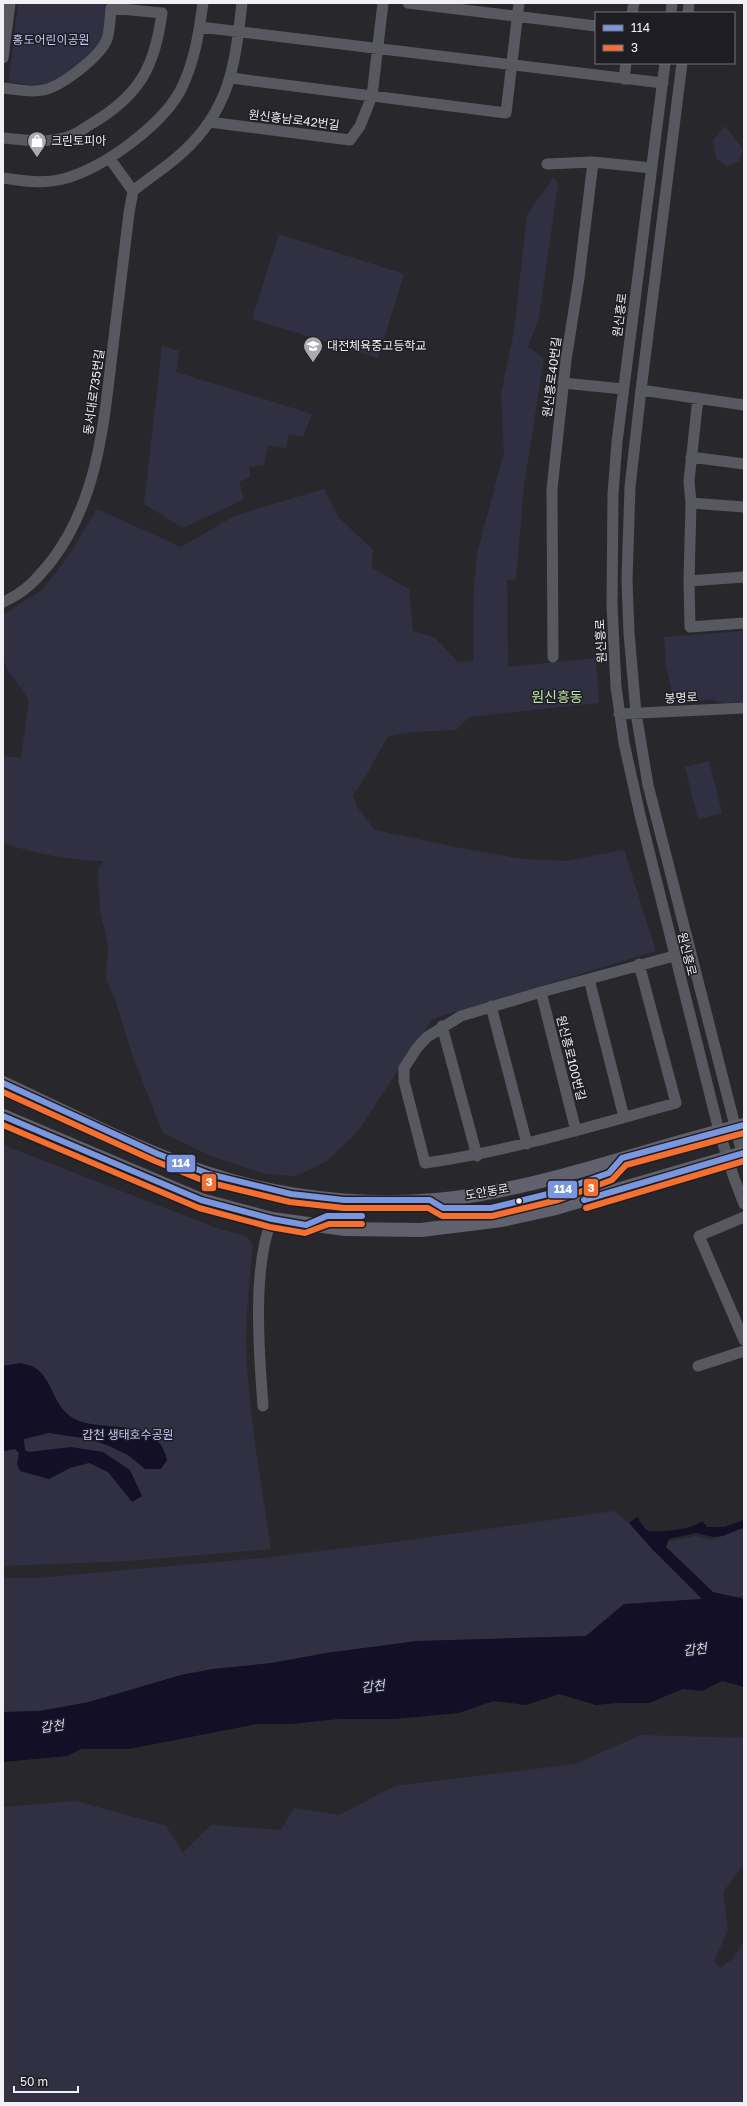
<svg xmlns="http://www.w3.org/2000/svg" width="747" height="2106" viewBox="0 0 747 2106" font-family="'Golos Text','Noto Sans KR',sans-serif">
  <rect width="100%" height="100%" fill="#28282c"/>
  <path fill="#313043" d="M 18,3 L 109,4 C 104,42 102,48 70,72 C 61,78 54,84 43,85 C 32,85 20,83 9,82 Z
    M 725,126 L 743,149 L 739,161 L 727,167 L 716,158 L 713,140 Z
    M 554,177 L 558,184 L 539,317 L 528,347 L 544,358 L 524,486 L 516,579 L 507,580 L 508,667 L 596,658 L 599,703 L 469,717 L 456,730 L 412,732 L 389,736 C 375,755 368,777 353,795 L 357,807 L 375,830 L 465,849 L 523,859 L 566,861 L 624,850 L 656,951 L 432,1019 L 358,1131 L 327,1161 L 296,1176 L 265,1174 L 211,1156 L 163,1133 L 133,1057 L 115,999 L 106,979 L 108,945 L 100,910 L 98,870 L 103,861 C 69,860 36,854 3,843 L 3,756 L 21,758 L 29,700 L 6,667 L 3,656 L 3,615 L 42,590 L 67,558 L 97,509 L 181,547 L 234,516 L 324,489 L 339,518 L 373,550 L 372,568 L 409,589 L 413,631 L 434,637 L 458,662 L 473,661 L 474,583 L 477,554 L 504,452 L 501,394 L 514,331 L 527,215 Z
    M 279,234 L 404,274 L 378,358 L 252,319 Z
    M 162,346 L 179,351 L 176,372 L 312,414 L 303,437 L 289,434 L 286,448 L 268,445 L 264,465 L 249,467 L 250,477 L 239,482 L 244,499 L 183,528 L 144,504 Z
    M 744,631 L 744,702 L 721,703 L 710,699 L 674,703 L 666,665 L 664,637 Z
    M 709,761 L 722,813 L 698,819 L 685,767 Z
    M 3,1145 L 219,1229 L 246,1236 L 253,1245 C 249,1285 244,1326 247,1367 C 251,1428 262,1488 271,1549 L 128,1561 L 3,1566 Z
    M 614,1511 L 629,1523 L 653,1550 L 703,1599 L 624,1604 L 586,1636 L 417,1641 L 326,1653 L 272,1663 L 213,1669 L 181,1675 L 89,1702 L 40,1711 L 3,1712 L 3,1578 L 38,1578 L 263,1558 L 395,1542 Z
    M 744,1528 L 744,1596 L 736,1597 L 713,1592 L 666,1547 L 667,1542 L 695,1536 L 711,1540 Z
    M 641,1735 L 744,1738 L 744,1864 L 723,1892 L 728,1930 L 714,1961 L 720,1968 L 734,1958 L 744,1940 L 744,2103 L 3,2103 L 3,1807 L 76,1801 L 166,1826 L 183,1853 L 211,1825 L 281,1830 L 294,1808 L 339,1815 L 395,1786 L 575,1764 Z"/>
  <path fill="#120f26" d="M 20,1363 C 25,1364 32,1365 37,1369 C 55,1384 53,1409 77,1420 C 108,1433 158,1416 167,1460 L 161,1469 L 145,1469 L 128,1455 L 109,1446 L 89,1439 L 49,1433 L 24,1439 L 25,1450 L 29,1452 L 71,1447 L 103,1452 L 130,1470 L 142,1496 L 132,1502 L 108,1472 L 89,1463 L 70,1468 L 49,1479 L 20,1471 L 17,1464 L 19,1453 L 15,1449 L 3,1451 L 3,1366 Z
    M 637,1517 C 640,1521 643,1527 647,1530 C 654,1534 695,1529 700,1522 L 703,1522 L 707,1527 L 724,1527 L 744,1520 L 744,1527 L 723,1536 L 713,1537 L 696,1533 L 669,1539 L 666,1547 L 713,1592 L 744,1599 L 744,1687 L 722,1681 L 702,1691 L 683,1689 L 649,1703 L 617,1703 L 596,1705 L 559,1694 L 526,1705 L 493,1701 L 459,1713 L 394,1719 L 338,1719 L 291,1724 L 257,1724 L 129,1749 L 81,1749 L 67,1756 L 3,1762 L 3,1712 L 40,1711 L 89,1702 L 181,1675 L 213,1669 L 272,1663 L 326,1653 L 417,1641 L 586,1636 L 624,1604 L 702,1599 L 653,1550 L 629,1523 Z"/>
  <g fill="none" stroke-linecap="round" stroke-linejoin="round">
    <path stroke="#585861" stroke-width="11" d="M 408,3 L 596,26
      M 632,13 L 634,3
      M 671,13 L 672,3
      M 688,13 L 689,3
      M 200,27 L 663,83
      M 3,58 L 10,3
      M 665,63 L 617,442 L 613,494 L 612,605 L 616,687 L 624,743 L 640,815 L 719,1131 L 734,1178 L 744,1204
      M 682,63 L 641,390 L 630,487 L 627,580 L 629,633 L 636,713 L 648,785 L 744,1161
      M 231,78 L 506,113 L 519,3
      M 624,79 L 626,63
      M 3,88 C 16,89 30,93 43,90 C 61,87 101,56 107,39 C 110,30 110,17 111,8 L 162,13 C 155,67 139,96 91,124 C 83,129 73,137 64,138 C 44,143 24,140 3,138
      M 209,122 L 350,140 L 360,126 L 372,96 L 383,3
      M 547,164 L 593,162 L 652,168
      M 3,178 C 23,181 43,184 63,179 C 102,170 167,122 183,85 C 195,59 199,32 203,3
      M 133,191 C 149,178 168,166 183,152 C 231,108 235,63 242,3
      M 563,383 L 623,389
      M 641,390 L 744,405
      M 698,398 L 689,481 L 691,503 L 689,581 L 690,627 L 744,623
      M 691,457 L 744,464
      M 691,503 L 744,507
      M 689,581 L 744,577
      M 3,602 C 26,592 37,579 53,559 C 99,497 104,420 113,346 C 118,301 124,257 129,213 L 133,191 L 110,159
      M 553,657 L 552,489 L 566,360 L 579,278 L 593,162
      M 619,714 L 744,708
      M 639,964 L 676,1103 C 592,1126 510,1151 425,1163 L 404,1081 L 404,1068 L 417,1048 L 427,1037 L 461,1016 L 541,992 L 674,956
      M 589,979 L 624,1117
      M 541,992 L 576,1131
      M 491,1006 L 527,1144
      M 442,1026 L 477,1156
      M 744,1217 L 699,1236 L 744,1340
      M 698,1366 L 744,1351
      M 263,1406 C 259,1353 252,1267 272,1219"/>
    <path stroke="#61606d" stroke-width="14" d="M 3,1083 C 70,1114 140,1151 209,1174 C 293,1202 394,1210 481,1194 C 571,1178 656,1146 744,1125
      M 3,1116 L 201,1200 L 272,1219 L 345,1229 L 421,1230 L 502,1220 L 552,1209 L 744,1153"/>
    <defs>
      <path id="bus-1" d="M 3,1083 L 158,1154 L 209,1174 L 291,1194 L 344,1200 L 430,1200 L 443,1208 L 491,1208 L 556,1192 L 609,1173 L 622,1158 L 744,1125
        M 3,1116 L 201,1200 L 272,1219 L 306,1225 L 327,1216 L 362,1216
        M 584,1200 L 744,1153"/>
      <path id="bus-2" d="M 3,1092 L 155,1161 L 207,1182 L 290,1202 L 344,1208 L 428,1208 L 442,1216 L 492,1216 L 558,1200 L 612,1180 L 626,1165 L 744,1133
        M 3,1125 L 199,1208 L 270,1227 L 305,1233 L 329,1224 L 362,1224
        M 586,1208 L 744,1161"/>
    </defs>
    <use href="#bus-1" stroke="#1d1d23" stroke-width="9"/>
    <use href="#bus-2" stroke="#1d1d23" stroke-width="9"/>
    <use href="#bus-1" stroke="#7a96df" stroke-width="6"/>
    <use href="#bus-2" stroke="#f46f30" stroke-width="6"/>
  </g>
  <defs>
    <symbol id="shop-pin" viewBox="-11 -11 22 30"><path d="M0 17L-7.5 6A9.5 9.5 0 1 1 7.5 6Z" fill="#ababaf" stroke="#1d1d23"/><path d="M-5-2.5h2.3a2.7 3.5 0 0 1 5.4 0H5L5.5 6h-11ZM-1.5-2.5h3a1.5 2.3 0 0 0-3 0Z" fill="#fff"/></symbol>
    <symbol id="school-pin" viewBox="-11 -11 22 30"><path d="M0 17L-7.5 6A9.5 9.5 0 1 1 7.5 6Z" fill="#ababaf" stroke="#1d1d23"/><path d="M0-5L7-2L0 1L-7-2ZM-4 1L0 2.5L4 1V4Q0 6-4 4Z" fill="#fff"/></symbol>
  </defs>
  <g fill-rule="evenodd">
    <use href="#shop-pin" x="26" y="130" width="22" height="30"/>
    <use href="#school-pin" x="302" y="335" width="22" height="30"/>
  </g>
  <circle fill="#f1f1f5" stroke="#1d1d23" stroke-width="1.5" cx="519" cy="1201" r="3.5"/>
  <g text-anchor="middle" stroke-width="3" stroke-linejoin="round" paint-order="stroke">
    <g font-size="12" fill="#c7c6fd" stroke="#1d1d23">
      <text x="51" y="44">홍도어린이공원</text>
      <text x="128" y="1439">갑천 생태호수공원</text>
    </g>
    <g font-size="12" fill="#f1f1f5" stroke="#1d1d23">
      <text transform="translate(294 120) rotate(7)" y="4">원신흥남로42번길</text>
      <text transform="translate(620 315) rotate(-83)" y="4">원신흥로</text>
      <text transform="translate(552 377) rotate(-83)" y="4">원신흥로40번길</text>
      <text transform="translate(94 392) rotate(-82)" y="4">동서대로735번길</text>
      <text transform="translate(601 641) rotate(-93)" y="4">원신흥로</text>
      <text transform="translate(681 698) rotate(-3)" y="4">봉명로</text>
      <text transform="translate(687 954) rotate(76)" y="4">원신흥로</text>
      <text transform="translate(571 1058) rotate(76)" y="4">원신흥로100번길</text>
      <text transform="translate(487 1192) rotate(-10)" y="4">도안동로</text>
    </g>
    <g font-size="12" fill="#f1f1f5" stroke="#1d1d23" text-anchor="start">
      <text x="51" y="145">크린토피아</text>
      <text x="327" y="350">대전체육중고등학교</text>
    </g>
    <g font-size="13" font-style="italic" fill="#d3d2ff" stroke="#1d1d23">
      <text transform="translate(695 1649) rotate(-7)" y="5">갑천</text>
      <text transform="translate(373 1686) rotate(-7)" y="5">갑천</text>
      <text transform="translate(52 1726) rotate(-8)" y="5">갑천</text>
    </g>
    <g font-size="14" fill="#bae7a5" stroke="#1d1d23">
      <text x="557" y="702">원신흥동</text>
    </g>
  </g>
  <g stroke="#1d1d23" stroke-width="1.5">
    <rect x="166" y="1154" width="30" height="19" rx="4" fill="#7a96df"/>
    <rect x="201" y="1173" width="16" height="19" rx="4" fill="#f46f30"/>
    <rect x="583" y="1178" width="16" height="19" rx="4" fill="#f46f30"/>
    <rect x="547" y="1180" width="31" height="19" rx="4" fill="#7a96df"/>
  </g>
  <g font-size="11" text-anchor="middle" font-weight="bold" fill="#fff">
    <text x="181" y="1167">114</text>
    <text x="209" y="1186">3</text>
    <text x="591" y="1192">3</text>
    <text x="563" y="1193">114</text>
  </g>
  <rect width="747" height="2106" fill="none" stroke="#f1f1f5" stroke-width="8"/>
  <rect x="595" y="12" width="140" height="52" fill="#1d1d23" stroke="#727277"/>
  <rect x="603" y="25" width="20" height="6" fill="#7a96df" stroke="#727277"/>
  <text x="631" y="32" font-size="12" fill="#f1f1f5">114</text>
  <rect x="603" y="45" width="20" height="6" fill="#f46f30" stroke="#727277"/>
  <text x="631" y="52" font-size="12" fill="#f1f1f5">3</text>
  <path d="M14 2086v6h64v-6" fill="none" stroke="#f1f1f5" stroke-width="2"/>
  <text x="20" y="2086" font-size="12" fill="#f1f1f5" stroke="#1d1d23" stroke-width="3" paint-order="stroke">50 m</text>
</svg>
